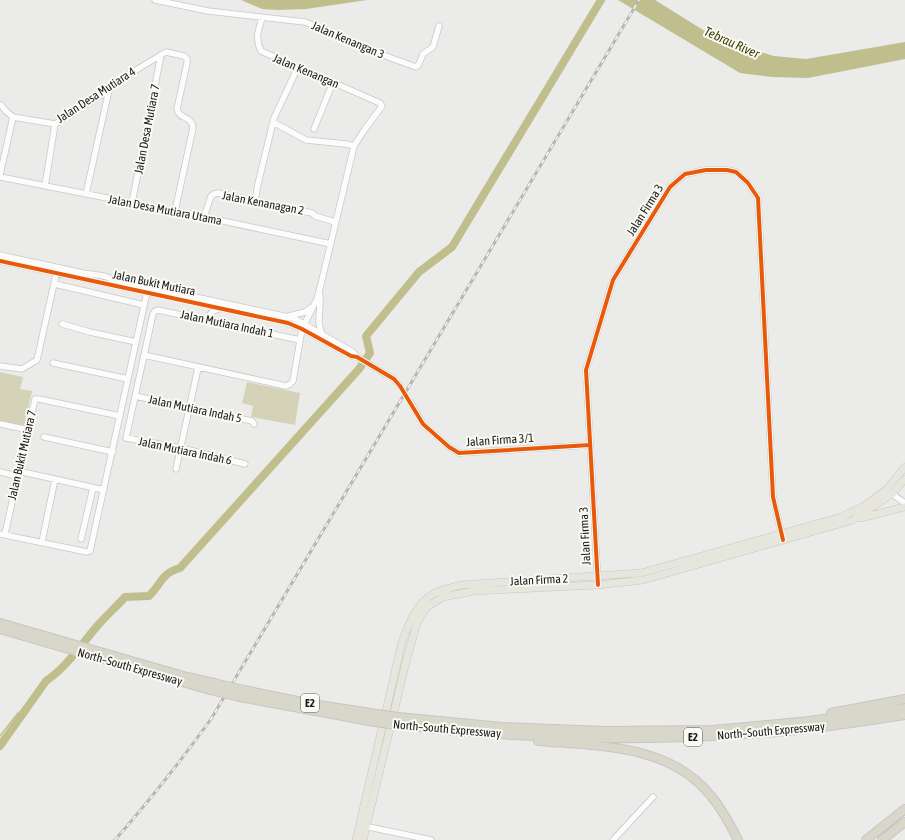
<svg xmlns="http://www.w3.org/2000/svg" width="905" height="840" viewBox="0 0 905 840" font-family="'Asap Condensed',sans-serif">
  <rect width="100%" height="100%" fill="#ebebe9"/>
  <path fill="#d4d3b7" d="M 0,372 L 23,377 L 20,389 L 32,391 L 24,427 L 0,422 Z
    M 247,382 L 300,393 L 295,425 L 251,417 L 253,406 L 242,403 Z"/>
  <path fill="#c0be8c" d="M 241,0 L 367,0 L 306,9 L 279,10 L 262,9 Z
    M 618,0 L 655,0 L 719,40 L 774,56 L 806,59 L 905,42 L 905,59 L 808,78 L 772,77 L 740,73 Z"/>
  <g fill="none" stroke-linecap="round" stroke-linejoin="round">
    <path stroke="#c0be8c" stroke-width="1.5" d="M 0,736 L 18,713 L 28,706"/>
    <path stroke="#c0be8c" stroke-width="8" d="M 0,746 L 46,681 C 68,666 82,643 99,624 C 107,615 117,606 125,597 L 149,596 C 162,584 160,574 180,568 L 359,369 L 370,353 L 366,336 L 419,272 L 452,247 L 601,0"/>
    <path stroke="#c1c1bf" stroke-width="5.5" stroke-dasharray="5.5 3" stroke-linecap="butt" d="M 400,386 L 411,403"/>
    <defs>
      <path id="minor" d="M 155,0 L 208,11 L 305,22 L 391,58 L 416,67 L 419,64 L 423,54 L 433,47 L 439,26
        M 1,105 L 6,111 L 13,117
        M 273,122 L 274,118 L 298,67
        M 314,129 L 333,82
        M 0,175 L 13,117 L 55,124 L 109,90 L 121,79 L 166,52 L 184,56 L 187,59 L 187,63 L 177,109 C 179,120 192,115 193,128 L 175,211
        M 0,177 L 204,217 L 331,244
        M 45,186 L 55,124
        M 86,194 L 109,90
        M 255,201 L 258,184 L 273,122 L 306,140 L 346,144 L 354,146
        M 132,203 L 161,55
        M 204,217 L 211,196 L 214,194 L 218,193 L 312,213 L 315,216 L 335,222
        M 0,255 L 83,273 L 104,276 L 112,279 L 293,318 L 353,352 L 357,357
        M 0,261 L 283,321 L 302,329 L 351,356 L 357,357 L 394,379 L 400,386
        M 55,284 L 144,305
        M 319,291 C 323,306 315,319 322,334
        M 289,316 L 305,312 L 312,307
        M 208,320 C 209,314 212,310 219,309
        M 62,324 L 90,332 L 136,342
        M 144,355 L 286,386 L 290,384 L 293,381 L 302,329 L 317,299 L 321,284 L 354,146 L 365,129 L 382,106 L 380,103 L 261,51 C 255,39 258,31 262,18
        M 53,363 L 128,379
        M 0,366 L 22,369 L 37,360 L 57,270
        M 135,396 L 252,421 L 254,424
        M 411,403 L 423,424 L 449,447 L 459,453 L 590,445
        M 0,424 L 29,430
        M 44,437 L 113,452
        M 245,464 L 181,448 L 126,438 L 153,314 L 155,311 L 158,310 L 300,340
        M 176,469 L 198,368
        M 18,471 L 104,490
        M 0,472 L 17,476
        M 889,492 L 905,503
        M 0,534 L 87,552 L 90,551 L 147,292 L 146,290
        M 5,534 L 35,399 L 39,399 L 120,416
        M 81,539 L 93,488
        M 42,542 L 55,479
        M 598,585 L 586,370 L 613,280 L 670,187 L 685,174 L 706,170 L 727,170 L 736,172 L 748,183 L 758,198 L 773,497 L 782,536
        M 364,826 L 431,840
        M 613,840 L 653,797"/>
      <path id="major" d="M 861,518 L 905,507
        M 356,840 L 402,642 C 409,623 417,601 437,592 C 444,589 454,587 461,585 L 641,573 L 841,517 L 864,506 L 886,490 L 905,467
        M 363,840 L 406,662 L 417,623 L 427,607 L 443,597 L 474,591 L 598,585 L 643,580 L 853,520 L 892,494 L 905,479"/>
      <path id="highway" d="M 0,623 L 187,677 L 214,683
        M 0,629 L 210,690
        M 244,690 L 312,704 L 377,714
        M 240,697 L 375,722
        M 831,713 L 905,699
        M 398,717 L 502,727 L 605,731 L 713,730 L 809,721 L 905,708
        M 397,725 C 519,739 642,742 764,733 C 811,730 858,722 905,715
        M 538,741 C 598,746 670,744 711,796 C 722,809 730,824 738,840
        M 866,840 L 905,809
        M 882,840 L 905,822"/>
    </defs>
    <use href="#minor" stroke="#c8c8c7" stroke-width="7"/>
    <use href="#major" stroke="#c6c6c5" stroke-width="8"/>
    <use href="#highway" stroke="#c6c6c5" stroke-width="10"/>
    <use href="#minor" stroke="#fcfcfc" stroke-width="5.5"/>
    <use href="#major" stroke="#e7e6dd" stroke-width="7"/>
    <use href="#highway" stroke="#d8d7ca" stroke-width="8"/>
    <defs>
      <path id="rail" d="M 115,840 C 149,801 181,761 211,719 L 639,0"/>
    </defs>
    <use href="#rail" stroke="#b6b6b5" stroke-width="3"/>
    <use href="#rail" stroke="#fafaf5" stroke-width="1.5" stroke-dasharray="4.5" stroke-linecap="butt"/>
    <defs>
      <path id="highway-bridge" d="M 214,683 L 244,690
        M 210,690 L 240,697
        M 377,714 L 398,717
        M 375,722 L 397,725"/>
    </defs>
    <use href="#highway-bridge" stroke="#c6c6c5" stroke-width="10" stroke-linecap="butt"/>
    <use href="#highway-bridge" stroke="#d8d7ca" stroke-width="8"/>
    <defs>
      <path id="cycleway" d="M 0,261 L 288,323 L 302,329 L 351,356 L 357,357 L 394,379 L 400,386 L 423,424 L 449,447 L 459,453 L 590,445
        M 598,585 L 586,370 L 613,280 L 670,187 L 685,174 L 706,170 L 727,170 L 736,172 L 748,183 L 758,198 L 773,497 L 783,540"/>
    </defs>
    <use href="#cycleway" stroke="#fafaf5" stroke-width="6"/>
    <use href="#cycleway" stroke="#e8590c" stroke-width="4"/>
  </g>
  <g text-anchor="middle" stroke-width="4" stroke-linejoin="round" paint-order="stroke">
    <g fill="#fafaf5" stroke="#5d5d5b" stroke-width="1">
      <rect x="301" y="694" width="18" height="18" rx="3"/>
      <rect x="684" y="728" width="18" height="18" rx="3"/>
    </g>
    <g font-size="11" font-weight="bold" fill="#1a1a19">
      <text x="310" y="707">E2</text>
      <text x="693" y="741">E2</text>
    </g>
    <g font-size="12" fill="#1a1a19" stroke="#fafaf5">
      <text transform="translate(348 40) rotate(23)" y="4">Jalan Kenangan 3</text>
      <text transform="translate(306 71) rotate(23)" y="4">Jalan Kenangan</text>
      <text transform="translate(96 95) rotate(-33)" y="4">Jalan Desa Mutiara 4</text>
      <text transform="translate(147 129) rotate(-79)" y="4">Jalan Desa Mutiara 7</text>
      <text transform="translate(263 203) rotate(11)" y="4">Jalan Kenanagan 2</text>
      <text transform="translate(165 210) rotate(11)" y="4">Jalan Desa Mutiara Utama</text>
      <text transform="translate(645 210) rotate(-58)" y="4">Jalan Firma 3</text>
      <text transform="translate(154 283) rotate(12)" y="4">Jalan Bukit Mutiara</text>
      <text transform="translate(227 324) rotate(12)" y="4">Jalan Mutiara Indah 1</text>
      <text transform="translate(195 409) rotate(12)" y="4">Jalan Mutiara Indah 5</text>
      <text transform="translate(500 440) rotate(-4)" y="4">Jalan Firma 3/1</text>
      <text transform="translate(185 451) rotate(12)" y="4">Jalan Mutiara Indah 6</text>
      <text transform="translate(22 455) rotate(-77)" y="4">Jalan Bukit Mutiara 7</text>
      <text transform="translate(585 536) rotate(-93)" y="4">Jalan Firma 3</text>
      <text transform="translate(539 580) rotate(-3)" y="4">Jalan Firma 2</text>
      <text transform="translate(130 667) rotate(16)" y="4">North–South Expressway</text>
      <text transform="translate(447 729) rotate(5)" y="4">North–South Expressway</text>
      <text transform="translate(771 731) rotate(-5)" y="4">North–South Expressway</text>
    </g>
    <g font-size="13" font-style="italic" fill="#423e04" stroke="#fafaf5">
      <text transform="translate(732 42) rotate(24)" y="5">Tebrau River</text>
    </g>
  </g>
</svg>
